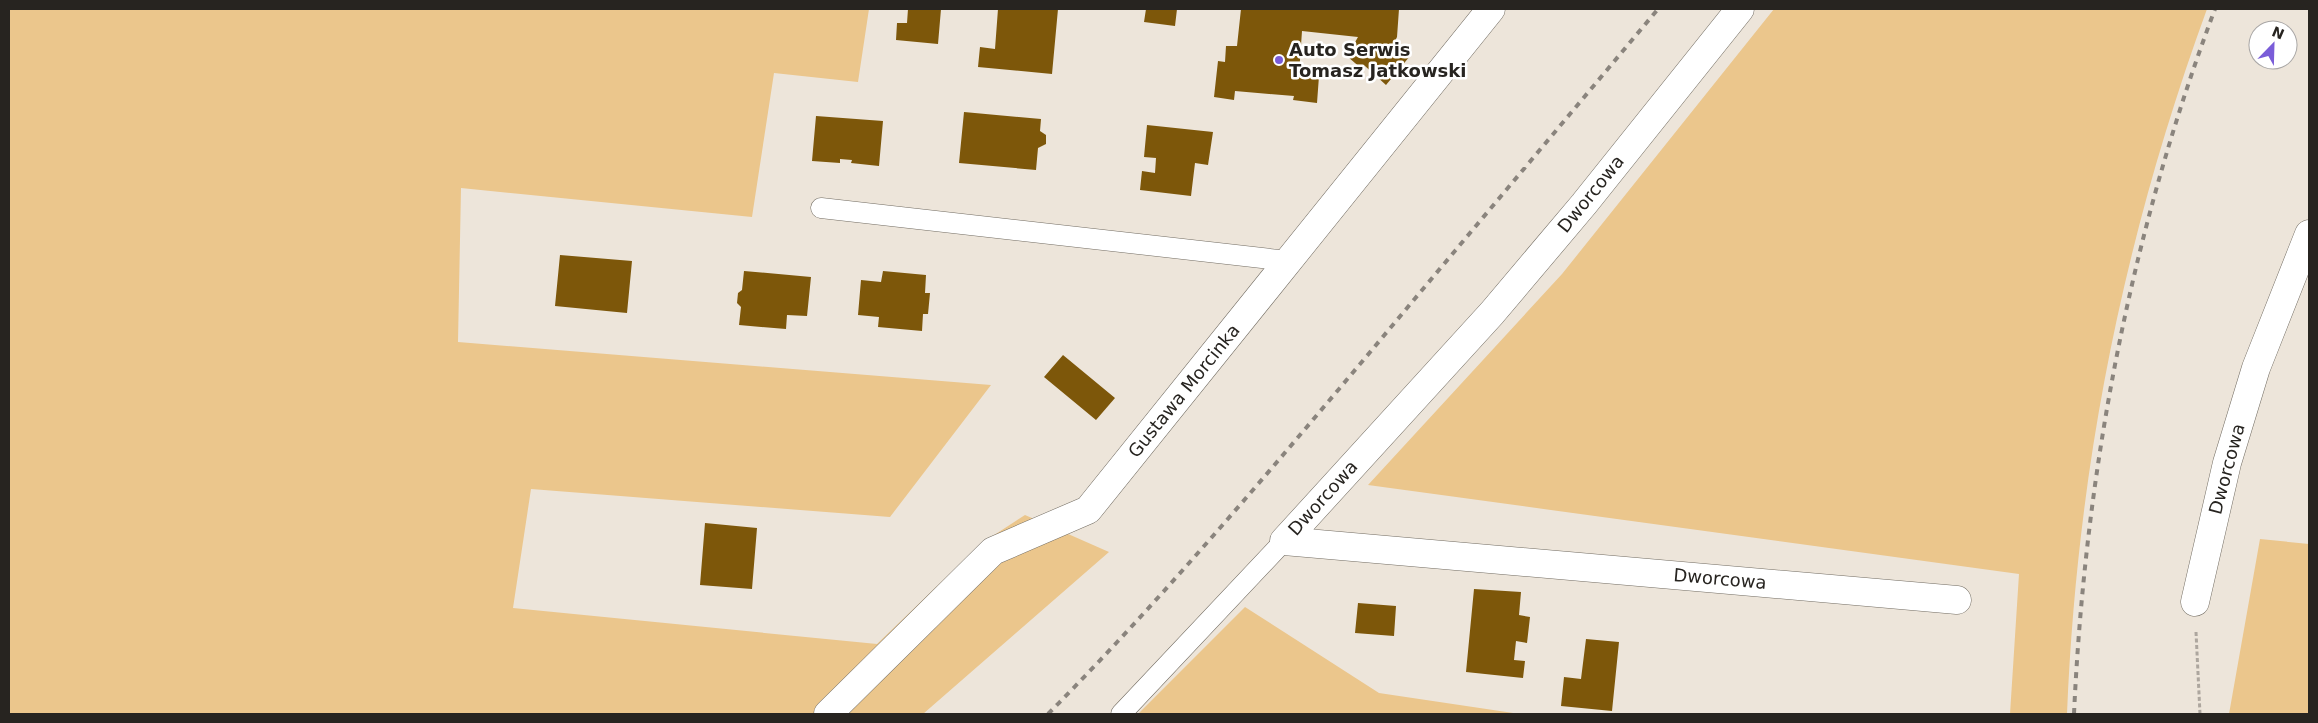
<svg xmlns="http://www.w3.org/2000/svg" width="2318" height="723" viewBox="0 0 2318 723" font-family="'DejaVu Sans',sans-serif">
  <rect width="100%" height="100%" fill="#ede5da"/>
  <path fill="#ebc68c" d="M 9,9 L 869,9 L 858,82 L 774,73 L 752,217 L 461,188 L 458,342 L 991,385 L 890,517 L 531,489 L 513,608 L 877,644 L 982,543 L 1025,515 L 1109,552 L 923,714 L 9,714 Z
    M 1774,9 L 2207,9 C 2123,239 2077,469 2067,714 L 2010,714 L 2019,574 L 1368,485 L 1562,274 Z
    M 2260,539 L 2309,544 L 2309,714 L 2229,714 Z
    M 1245,607 L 1379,693 L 1520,714 L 1138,714 Z"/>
  <path fill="#7d570a" d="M 908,9 L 941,9 L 938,44 L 896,40 L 897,23 L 907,23 Z
    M 998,9 L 1058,9 L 1052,74 L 978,67 L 980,47 L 995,49 Z
    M 1146,9 L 1177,9 L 1175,26 L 1144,22 Z
    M 1241,9 L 1399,9 L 1397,37 L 1394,43 L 1410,56 L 1386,85 L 1365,66 L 1362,69 L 1348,57 L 1357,47 L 1354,44 L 1358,37 L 1302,31 L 1299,74 L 1319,76 L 1317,103 L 1293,100 L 1294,96 L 1235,91 L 1234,100 L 1214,97 L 1218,61 L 1225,62 L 1226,46 L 1237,46 Z
    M 964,112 L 1041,119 L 1040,131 L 1046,135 L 1046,144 L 1038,148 L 1036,170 L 959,163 Z
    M 816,116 L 883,121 L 879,166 L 851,163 L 852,160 L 840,159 L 840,163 L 812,161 Z
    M 1147,125 L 1213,132 L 1208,165 L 1195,163 L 1191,196 L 1140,190 L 1142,171 L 1155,173 L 1156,158 L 1144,157 Z
    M 560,255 L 632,261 L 627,313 L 555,306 Z
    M 744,271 L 811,277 L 807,316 L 787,315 L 786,329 L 739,325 L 741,307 L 737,303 L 738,293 L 742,290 Z
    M 883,271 L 926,275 L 925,293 L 930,293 L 928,314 L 923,314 L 922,331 L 878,327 L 879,317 L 858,315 L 861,280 L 881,282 Z
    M 1063,355 L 1115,398 L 1096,420 L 1044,377 Z
    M 705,523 L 757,528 L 752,589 L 700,585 Z
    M 1474,589 L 1521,592 L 1519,615 L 1530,617 L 1527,643 L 1516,641 L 1514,660 L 1525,661 L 1523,678 L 1466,672 Z
    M 1358,603 L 1396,606 L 1394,636 L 1355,633 Z
    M 1586,639 L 1619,642 L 1612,711 L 1561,706 L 1564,677 L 1581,679 Z"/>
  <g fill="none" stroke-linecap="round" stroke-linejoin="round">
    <defs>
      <path id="lane" d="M 821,208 L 1288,261
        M 1121,714 L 1284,541"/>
      <path id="street" d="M 1740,9 L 1584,204 L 1492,313 L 1284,541 L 1957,600
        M 2195,602 L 2227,463 L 2256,368 L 2309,234
        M 828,714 L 993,551 L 1088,510 L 1491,9"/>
    </defs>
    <use href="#lane" stroke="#726c62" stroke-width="21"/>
    <use href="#street" stroke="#726c62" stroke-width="29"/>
    <path stroke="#ada69e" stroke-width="3" stroke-dasharray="4 2.5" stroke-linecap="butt" d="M 2196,632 L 2200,714"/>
    <use href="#lane" stroke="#fff" stroke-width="20"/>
    <use href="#street" stroke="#fff" stroke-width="28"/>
    <path stroke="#8a847d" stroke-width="4" stroke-dasharray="6 6" stroke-linecap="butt" d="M 1048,714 C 1160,601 1263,479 1366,357 C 1463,241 1561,125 1658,9
      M 2074,714 C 2085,473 2130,235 2215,9"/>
  </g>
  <circle fill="#7a5dd8" stroke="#fff" stroke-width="2" cx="1279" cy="60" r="5"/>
  <g text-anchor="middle" stroke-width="5" stroke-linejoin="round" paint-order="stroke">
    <g font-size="18" font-weight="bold" fill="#272420" stroke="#fff" text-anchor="start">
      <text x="1289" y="56">Auto Serwis<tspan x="1289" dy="21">Tomasz Jatkowski</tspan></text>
    </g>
    <g font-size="18" fill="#272420" stroke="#fff">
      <text transform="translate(1591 194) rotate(-51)" y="6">Dworcowa</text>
      <text transform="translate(1184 391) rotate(-51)" y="6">Gustawa Morcinka</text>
      <text transform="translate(2227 469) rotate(-75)" y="6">Dworcowa</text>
      <text transform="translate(1323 498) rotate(-48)" y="6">Dworcowa</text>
      <text transform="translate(1720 579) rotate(5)" y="6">Dworcowa</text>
    </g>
  </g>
  <rect width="2318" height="723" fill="none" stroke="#272420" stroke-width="20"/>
  <g transform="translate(2273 45) rotate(23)"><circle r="24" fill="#ffffff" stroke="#a9a7a6"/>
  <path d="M0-4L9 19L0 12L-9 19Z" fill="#7a5dd8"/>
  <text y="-8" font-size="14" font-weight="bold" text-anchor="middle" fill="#272420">N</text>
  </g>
</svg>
